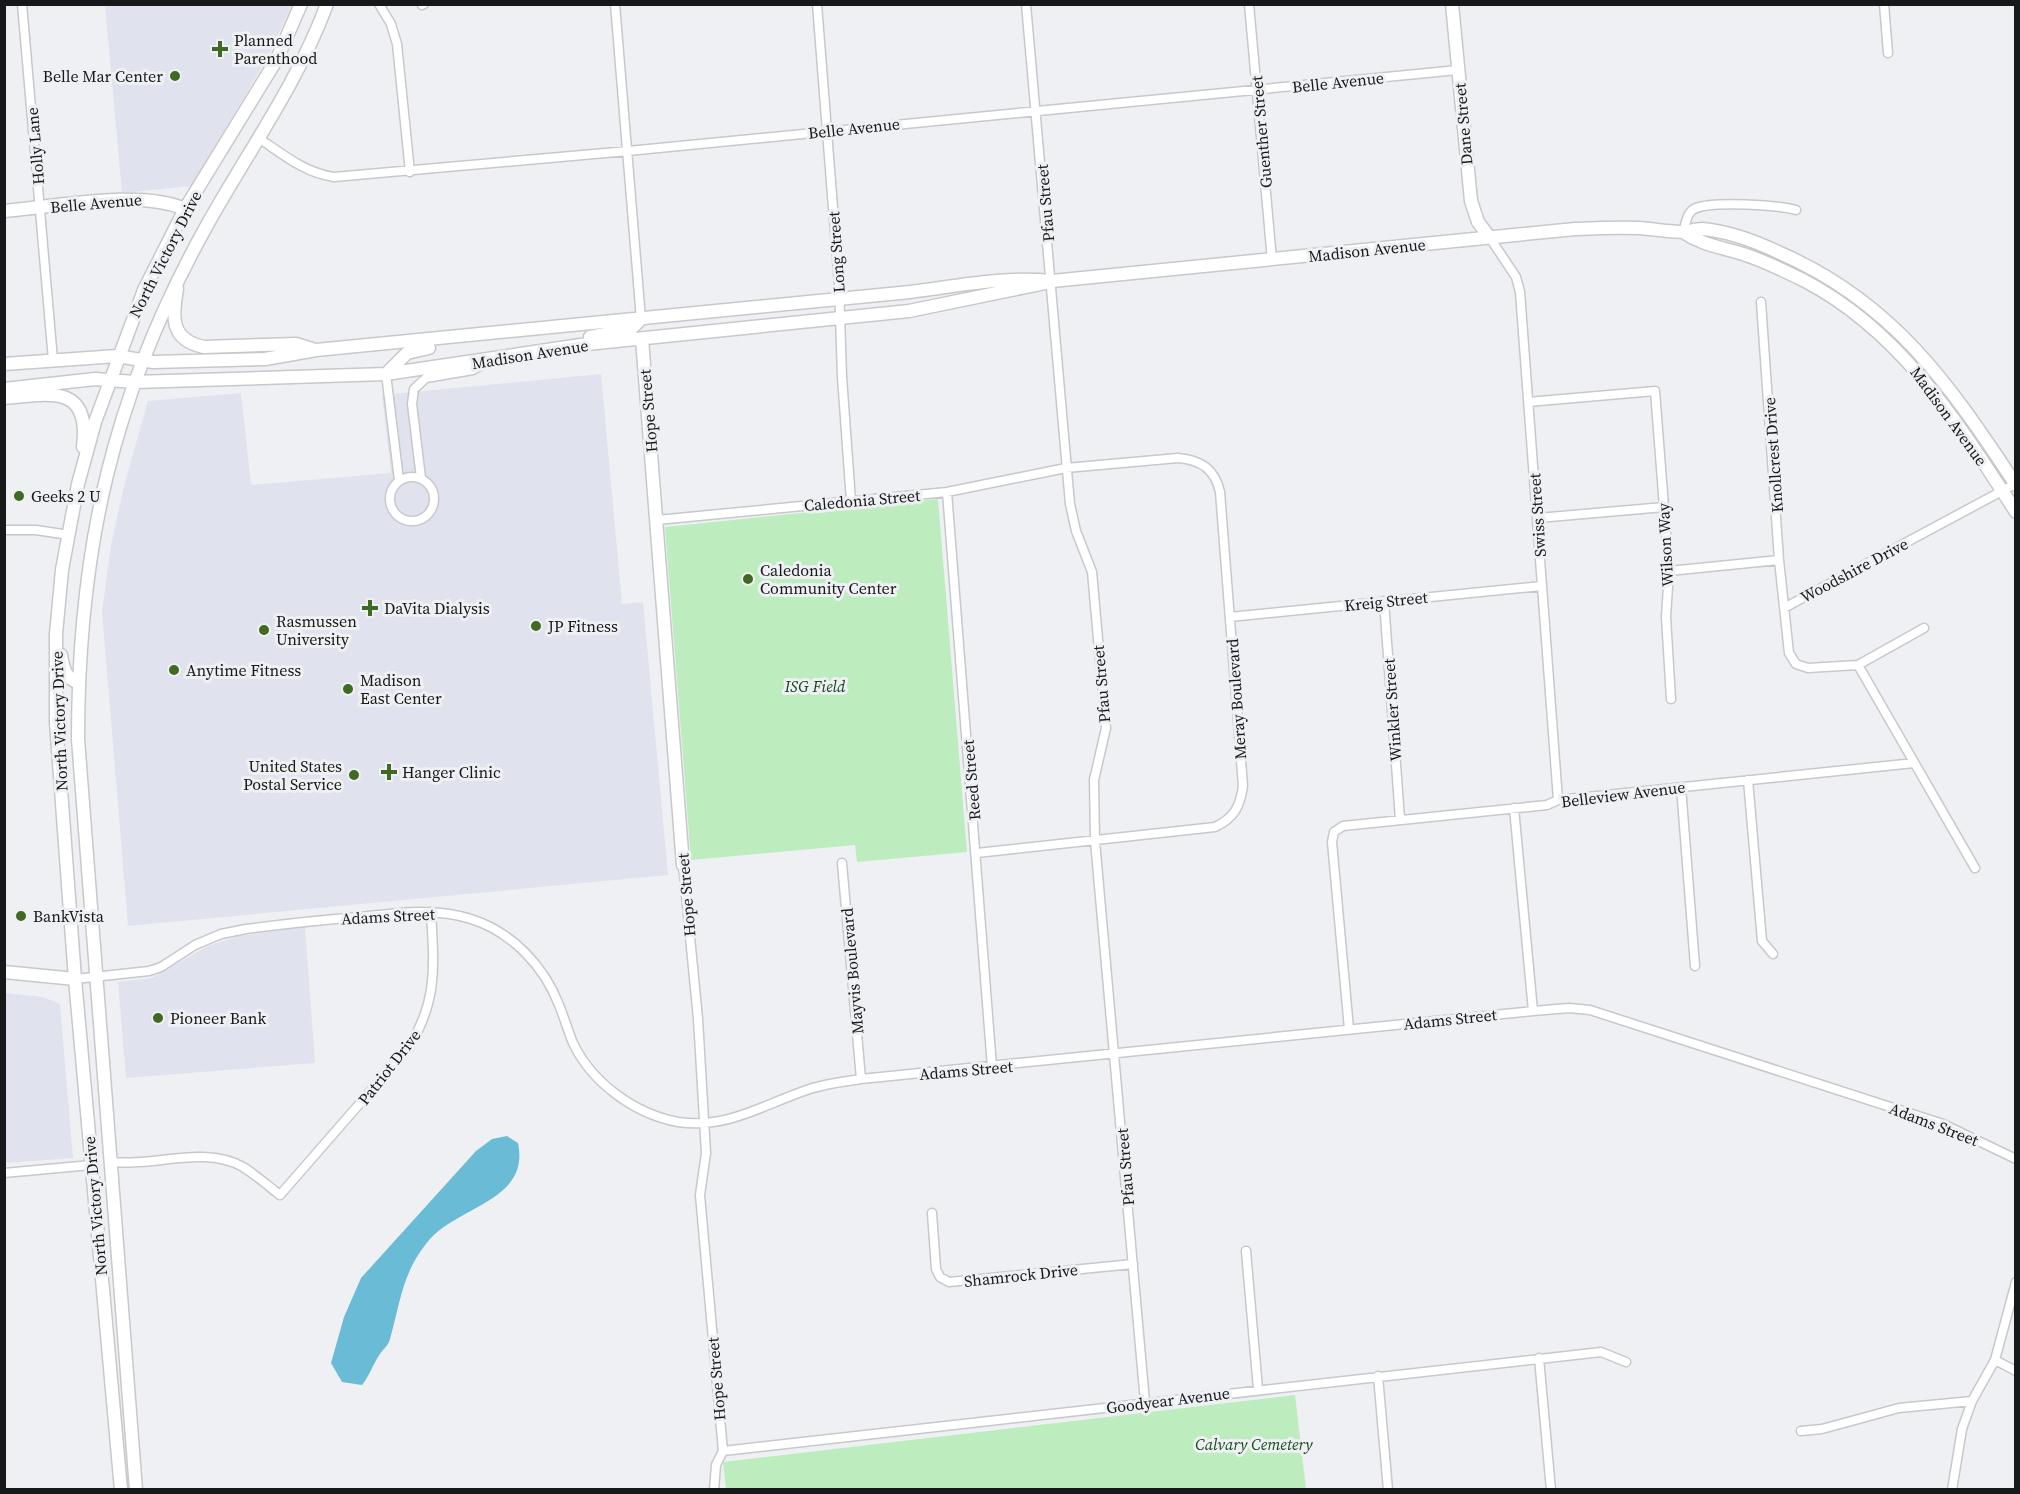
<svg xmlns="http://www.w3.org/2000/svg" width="2020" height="1494" viewBox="0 0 2020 1494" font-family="'Source Serif 4',serif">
  <rect width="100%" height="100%" fill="#eff0f3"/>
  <path fill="#e0e3ed" d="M 105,5 L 292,5 L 266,60 L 192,186 L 122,193 Z
    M 601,374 L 622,604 L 643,602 L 668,875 L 128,926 L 102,612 L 111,545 L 124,486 L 148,401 L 241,393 L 251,485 L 391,473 L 382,395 Z
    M 305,927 L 315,1063 L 126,1078 L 118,982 L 152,978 L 208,946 L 239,936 Z
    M 5,993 L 43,997 L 60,1004 L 73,1158 L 5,1163 Z"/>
  <path fill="#bdecbf" d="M 938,499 L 967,852 L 857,862 L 855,845 L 691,860 L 665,527 Z
    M 1295,1395 L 1306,1489 L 726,1489 L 723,1462 Z"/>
  <path fill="#6abcd6" d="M 507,1136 L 518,1143 C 530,1200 461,1205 430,1239 C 402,1272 401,1300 390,1339 C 388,1346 384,1348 380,1354 C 373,1364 370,1375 362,1385 L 342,1382 L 331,1363 L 344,1317 L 361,1278 L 476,1151 L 492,1139 Z"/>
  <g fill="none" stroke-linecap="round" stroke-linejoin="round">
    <defs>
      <path id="street" d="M 22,4 L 53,360
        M 379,4 L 391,24 L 397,44 L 410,172
        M 615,4 L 641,319
        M 817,4 L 839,284 L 842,377 L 851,501
        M 1026,4 L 1070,504 L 1076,531 L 1092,572 L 1106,728 L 1094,780 L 1095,841 L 1145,1402
        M 1249,4 L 1272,260
        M 1884,4 L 1888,53
        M 422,5 L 424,4
        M 260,139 C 284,155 305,173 334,177 L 628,151 L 1458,70
        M 1683,232 C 1686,223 1687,211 1696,208 C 1714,201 1778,205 1796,210
        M 1490,238 L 1516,277 L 1520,292 L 1558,800
        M 1761,302 L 1779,560 L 1789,653 L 1796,664 L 1808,668 L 1858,665 L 1924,628
        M 386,374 L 399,480
        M 1528,402 L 1655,391 L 1669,571 L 1666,617 L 1671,699
        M390 499a22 22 0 1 1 44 0a22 22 0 1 1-44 0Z
        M 421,478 L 412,404 L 414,389 L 426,378 L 473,370 L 487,362
        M 947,492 L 992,1067
        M 1538,518 L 1664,507
        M 657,520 L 947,492 L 1066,468 L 1178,458 C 1201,460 1215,469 1220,492 L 1243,786 C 1240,807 1234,818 1215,827 L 977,853
        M 4,530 L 36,530 L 69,535
        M 1669,571 L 1779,560
        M 1384,601 L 1400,819
        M 1784,608 L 2015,484
        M 1230,617 L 1542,586
        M 1858,665 L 1975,868
        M 1748,780 L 1762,941 L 1773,954
        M 1681,787 L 1695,966
        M 1514,808 L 1533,1011
        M 842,863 L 861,1079
        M 683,865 L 698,1019 L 706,1153 L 700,1195 L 723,1451
        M 75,979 L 149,971 L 161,967 L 195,945 L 221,934 L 246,929 C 284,924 321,920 359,917 C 397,913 434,907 471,919 C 512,932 544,966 559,1005 C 564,1017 568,1031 573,1043 C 592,1083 635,1114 678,1122 C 726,1129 761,1106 804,1091 C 822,1084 842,1082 861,1079 L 1533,1011 L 1569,1008 L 1590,1010 L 1943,1124 L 2016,1159
        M 1349,1029 L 1332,842 L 1334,832 L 1343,826 L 1547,805 L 1558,800 L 1914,763
        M 111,1162 C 153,1167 204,1145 243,1167 C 256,1175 268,1186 280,1195 L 409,1047 C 438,1000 434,965 431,912
        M 4,1173 L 91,1165
        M 932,1213 L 936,1269 L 940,1277 L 949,1282 L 1133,1264
        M 1246,1251 L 1258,1389
        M 1539,1358 L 1551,1490
        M 1995,1360 L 2016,1371
        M 1378,1376 L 1388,1490
        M 1801,1431 L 1822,1429 L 1899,1408 L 1972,1401
        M 714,1490 L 716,1465 L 723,1451 L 1601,1352 L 1626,1362
        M 1952,1490 L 1962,1429 L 1972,1401 L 1995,1360 L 2016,1282"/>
      <path id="secondary" d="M 1452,4 L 1471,201 L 1478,222 L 1490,238
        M 4,211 C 56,207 139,189 185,209
        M 1683,232 C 1702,245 1721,247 1743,254 C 1765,261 1785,271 1805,281 C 1902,332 1958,423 2016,512
        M 177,289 C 172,317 170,340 204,347 L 296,344 L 312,349
        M 590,337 L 631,329 L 641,319
        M 642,339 L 683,865
        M 4,364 L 117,356 L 153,362 L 265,359 L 316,350 L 910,292 C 958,286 1003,276 1052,281 L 1575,229 C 1597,228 1618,227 1639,228 C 1654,229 1670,232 1684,232 C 1690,231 1696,229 1702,229 C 1728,231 1757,242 1780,253 C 1893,302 1950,385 2016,485
        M 386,374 L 407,353 L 429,348
        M 4,389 L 95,379 L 135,382 L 386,374 L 587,344 L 909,311 L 1045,283
        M 4,398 C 49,394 91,383 83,447
        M 61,655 C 63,668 65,678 79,683
        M 4,972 L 75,979
        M 121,1490 L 75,979 L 56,722 L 56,634 L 62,570 L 78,484 L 95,422 L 144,290 L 185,209 L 277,59 L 301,4
        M 136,1490 L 78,739 C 78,549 113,394 206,227 C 247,153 297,85 327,4"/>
    </defs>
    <use href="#street" stroke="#c7c8cb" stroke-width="11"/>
    <use href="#secondary" stroke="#c7c8cb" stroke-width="15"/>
    <use href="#street" stroke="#fff" stroke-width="8"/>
    <use href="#secondary" stroke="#fff" stroke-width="12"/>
  </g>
  <g fill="#406924" stroke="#eff0f3" stroke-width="2">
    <path d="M217 40h6v6h6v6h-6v6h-6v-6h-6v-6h6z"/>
    <circle cx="175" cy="76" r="6"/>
    <circle cx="19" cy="496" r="6"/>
    <circle cx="748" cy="579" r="6"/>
    <path d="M367 599h6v6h6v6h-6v6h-6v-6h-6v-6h6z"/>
    <circle cx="536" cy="626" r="6"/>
    <circle cx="264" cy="630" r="6"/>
    <circle cx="174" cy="670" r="6"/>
    <circle cx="348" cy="689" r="6"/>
    <path d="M386 763h6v6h6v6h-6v6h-6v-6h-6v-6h6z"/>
    <circle cx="354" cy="775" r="6"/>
    <circle cx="21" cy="916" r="6"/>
    <circle cx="158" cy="1018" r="6"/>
  </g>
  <g text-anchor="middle" stroke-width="6" stroke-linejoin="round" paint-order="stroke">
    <g font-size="16" fill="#171819" stroke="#eff0f3" text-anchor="start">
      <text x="234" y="46">Planned<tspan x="234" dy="18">Parenthood</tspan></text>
      <text x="163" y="82" text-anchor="end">Belle Mar Center</text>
      <text x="31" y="502">Geeks 2 U</text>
      <text x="760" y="576">Caledonia<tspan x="760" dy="18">Community Center</tspan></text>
      <text x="384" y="614">DaVita Dialysis</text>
      <text x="276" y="627">Rasmussen<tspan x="276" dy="18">University</tspan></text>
      <text x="548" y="632">JP Fitness</text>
      <text x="186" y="676">Anytime Fitness</text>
      <text x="360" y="686">Madison<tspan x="360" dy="18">East Center</tspan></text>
      <text x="342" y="772" text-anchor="end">United States<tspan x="342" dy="18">Postal Service</tspan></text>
      <text x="402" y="778">Hanger Clinic</text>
      <text x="33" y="922">BankVista</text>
      <text x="170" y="1024">Pioneer Bank</text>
    </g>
    <g font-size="16" fill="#171819" stroke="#eff0f3">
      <text transform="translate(1338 82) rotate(-6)" y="6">Belle Avenue</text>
      <text transform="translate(1463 124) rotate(-95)" y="6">Dane Street</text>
      <text transform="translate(854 128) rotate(-6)" y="6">Belle Avenue</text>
      <text transform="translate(1261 132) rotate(-95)" y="6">Guenther Street</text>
      <text transform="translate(35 146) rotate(-95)" y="6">Holly Lane</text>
      <text transform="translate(96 203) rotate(-5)" y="6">Belle Avenue</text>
      <text transform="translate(1045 203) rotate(-95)" y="6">Pfau Street</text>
      <text transform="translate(1367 250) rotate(-6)" y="6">Madison Avenue</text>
      <text transform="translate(836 252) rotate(-94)" y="6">Long Street</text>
      <text transform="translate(165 254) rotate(-63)" y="6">North Victory Drive</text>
      <text transform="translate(530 354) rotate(-9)" y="6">Madison Avenue</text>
      <text transform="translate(648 411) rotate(-95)" y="6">Hope Street</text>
      <text transform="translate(1949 416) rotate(54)" y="6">Madison Avenue</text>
      <text transform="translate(1773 455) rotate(-94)" y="6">Knollcrest Drive</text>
      <text transform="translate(862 500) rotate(-5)" y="6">Caledonia Street</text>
      <text transform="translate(1537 515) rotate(-94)" y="6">Swiss Street</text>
      <text transform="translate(1665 545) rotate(-93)" y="6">Wilson Way</text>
      <text transform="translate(1854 570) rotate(-28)" y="6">Woodshire Drive</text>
      <text transform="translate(1386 601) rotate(-6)" y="6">Kreig Street</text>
      <text transform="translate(1101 684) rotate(-95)" y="6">Pfau Street</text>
      <text transform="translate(1236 699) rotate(-94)" y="6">Meray Boulevard</text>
      <text transform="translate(1392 710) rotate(-94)" y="6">Winkler Street</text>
      <text transform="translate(59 721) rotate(-92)" y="6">North Victory Drive</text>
      <text transform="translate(971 780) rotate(-95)" y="6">Reed Street</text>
      <text transform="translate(1623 794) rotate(-7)" y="6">Belleview Avenue</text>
      <text transform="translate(686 895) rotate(-95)" y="6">Hope Street</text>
      <text transform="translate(388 916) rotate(-3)" y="6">Adams Street</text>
      <text transform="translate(852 971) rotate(-95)" y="6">Mayvis Boulevard</text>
      <text transform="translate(1450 1019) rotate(-6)" y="6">Adams Street</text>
      <text transform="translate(389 1067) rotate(-52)" y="6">Patriot Drive</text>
      <text transform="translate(966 1070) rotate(-5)" y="6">Adams Street</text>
      <text transform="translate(1934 1124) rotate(21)" y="6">Adams Street</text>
      <text transform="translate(1125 1167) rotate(-95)" y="6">Pfau Street</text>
      <text transform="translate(95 1206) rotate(-95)" y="6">North Victory Drive</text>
      <text transform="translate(1021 1275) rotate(-6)" y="6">Shamrock Drive</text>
      <text transform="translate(716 1379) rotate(-95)" y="6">Hope Street</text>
      <text transform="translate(1168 1400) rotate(-7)" y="6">Goodyear Avenue</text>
    </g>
    <g font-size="16" font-style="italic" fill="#144a1c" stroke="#eff0f3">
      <text x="815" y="692">ISG Field</text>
      <text x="1254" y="1450">Calvary Cemetery</text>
    </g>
  </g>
  <rect width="2020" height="1494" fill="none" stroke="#171819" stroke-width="12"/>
</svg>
